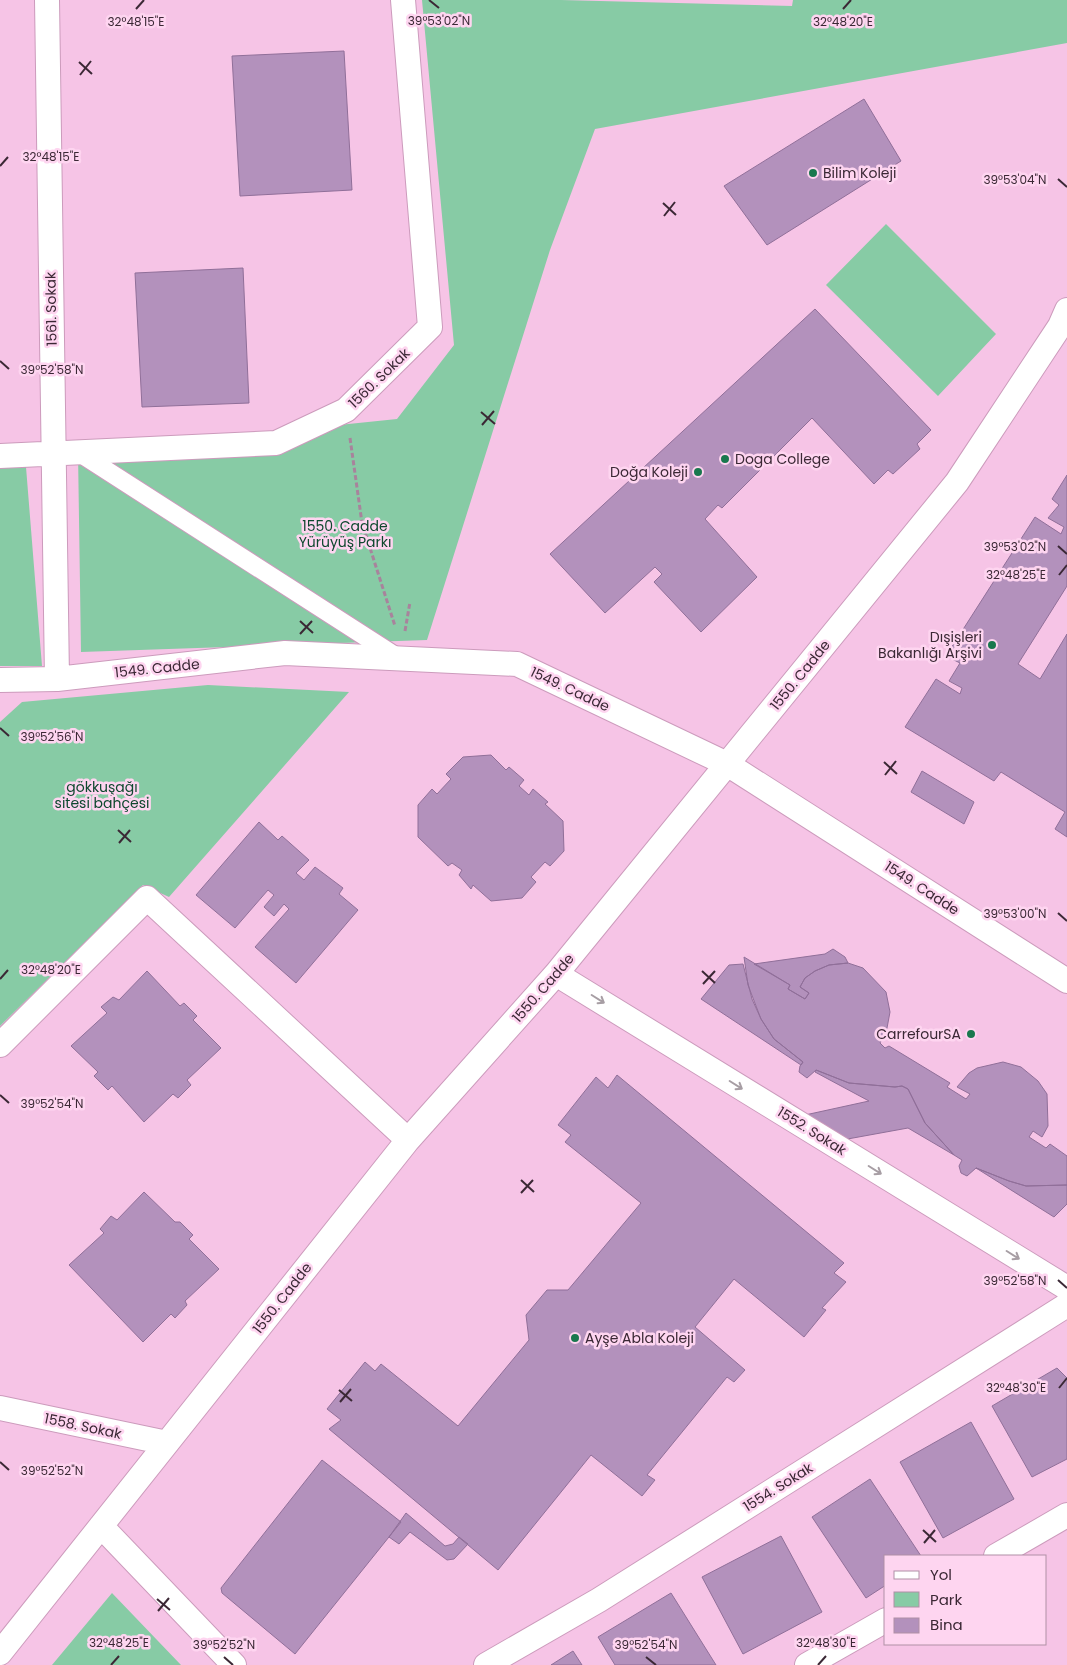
<svg xmlns="http://www.w3.org/2000/svg" width="1067" height="1665" viewBox="0 0 1067 1665" font-family="Poppins,sans-serif">
  <rect width="100%" height="100%" fill="#f6c4e6"/>
  <path fill="#87cba5" d="M 422,0 L 561,0 L 792,6 L 793,0 L 1067,0 L 1067,43 L 595,129 L 550,250 L 427,640 L 81,652 L 78,452 L 397,419 L 454,345 Z
    M 886,224 L 996,334 L 938,396 L 826,285 Z
    M 26,467 L 42,666 L 0,666 L 0,468 Z
    M 208,685 L 349,692 L 169,897 L 143,885 L 0,1026 L 0,722 L 22,702 Z
    M 112,1593 L 181,1665 L 52,1665 Z"/>
  <path fill="#b391bc" stroke="#906f99" d="M 344,51 L 352,190 L 240,196 L 232,56 Z
    M 864,99 L 901,161 L 767,245 L 724,186 Z
    M 243,268 L 249,403 L 142,407 L 135,273 Z
    M 815,309 L 931,430 L 917,444 L 920,449 L 893,474 L 888,470 L 874,484 L 812,418 L 722,508 L 718,505 L 705,519 L 757,577 L 701,632 L 654,582 L 662,574 L 655,567 L 605,613 L 550,554 Z
    M 1067,475 L 1067,586 L 1018,664 L 1040,679 L 1067,634 L 1067,837 L 1055,829 L 1065,812 L 1001,772 L 994,781 L 905,727 L 936,679 L 960,694 L 962,688 L 949,681 L 960,663 L 946,656 L 1035,517 L 1061,534 L 1064,527 L 1048,518 L 1059,505 L 1052,499 Z
    M 491,755 L 506,770 L 509,767 L 524,780 L 519,786 L 529,795 L 533,789 L 548,802 L 545,804 L 563,821 L 564,851 L 550,866 L 545,862 L 531,877 L 536,882 L 522,898 L 491,901 L 473,885 L 471,889 L 459,875 L 462,870 L 452,863 L 448,866 L 418,837 L 418,805 L 432,789 L 437,794 L 451,779 L 446,774 L 463,757 Z
    M 922,771 L 974,802 L 964,824 L 911,792 Z
    M 259,822 L 278,840 L 282,836 L 309,860 L 296,873 L 304,880 L 315,867 L 343,888 L 339,894 L 358,910 L 296,983 L 255,947 L 289,909 L 284,904 L 274,916 L 264,907 L 274,895 L 268,890 L 235,928 L 196,895 Z
    M 833,949 L 845,957 L 848,963 L 829,965 L 815,971 L 805,978 L 800,987 L 809,993 L 805,999 L 788,989 L 790,985 L 754,964 L 825,954 Z
    M 744,957 L 790,985 L 788,989 L 805,999 L 809,993 L 800,987 L 805,978 L 815,971 L 829,965 L 848,963 L 863,968 L 886,992 L 890,1012 L 887,1028 L 880,1043 L 885,1048 L 889,1046 L 950,1083 L 947,1087 L 966,1099 L 970,1094 L 957,1087 L 969,1073 L 977,1068 L 1003,1062 L 1021,1067 L 1038,1081 L 1047,1094 L 1048,1126 L 1042,1137 L 1033,1131 L 1029,1137 L 1046,1148 L 1050,1144 L 1067,1156 L 1067,1185 L 1026,1186 L 1009,1181 L 976,1168 L 967,1176 L 961,1173 L 959,1166 L 962,1160 L 954,1155 L 925,1123 L 908,1089 L 902,1086 L 895,1087 L 849,1083 L 816,1070 L 807,1078 L 799,1072 L 800,1066 L 803,1062 L 774,1039 L 761,1019 L 748,985 Z
    M 743,964 L 752,999 L 761,1019 L 774,1039 L 803,1062 L 801,1065 L 701,999 L 729,965 Z
    M 147,971 L 180,1006 L 184,1003 L 197,1016 L 193,1020 L 221,1048 L 187,1080 L 191,1085 L 178,1098 L 173,1094 L 144,1122 L 112,1086 L 108,1090 L 94,1076 L 98,1072 L 71,1046 L 107,1013 L 101,1007 L 113,997 L 119,1000 Z
    M 816,1070 L 849,1083 L 895,1087 L 902,1086 L 908,1089 L 925,1123 L 954,1155 L 908,1128 L 842,1140 L 805,1115 L 869,1101 L 815,1072 Z
    M 617,1075 L 844,1263 L 834,1273 L 846,1282 L 822,1308 L 826,1310 L 804,1337 L 734,1279 L 695,1327 L 745,1370 L 734,1382 L 727,1377 L 647,1475 L 655,1480 L 642,1496 L 591,1455 L 498,1570 L 329,1429 L 341,1420 L 327,1409 L 365,1362 L 375,1371 L 381,1364 L 458,1426 L 529,1340 L 526,1315 L 547,1290 L 568,1290 L 641,1203 L 565,1142 L 571,1135 L 558,1125 L 596,1077 L 608,1088 Z
    M 976,1168 L 1009,1181 L 1026,1186 L 1067,1185 L 1067,1204 L 1054,1217 Z
    M 144,1192 L 175,1222 L 180,1222 L 193,1235 L 189,1239 L 219,1269 L 185,1301 L 187,1305 L 175,1318 L 171,1314 L 143,1342 L 69,1265 L 104,1233 L 100,1229 L 111,1216 L 117,1220 Z
    M 1057,1368 L 1067,1378 L 1067,1459 L 1032,1477 L 992,1406 Z
    M 971,1422 L 1014,1499 L 943,1538 L 900,1462 Z
    M 322,1460 L 401,1522 L 295,1654 L 222,1593 L 221,1588 Z
    M 870,1479 L 921,1556 L 886,1556 L 886,1585 L 866,1598 L 812,1517 Z
    M 406,1513 L 445,1546 L 453,1544 L 459,1537 L 468,1544 L 454,1559 L 447,1560 L 410,1532 L 399,1544 L 389,1537 Z
    M 781,1536 L 822,1612 L 743,1654 L 702,1577 Z
    M 671,1593 L 716,1665 L 615,1665 L 598,1637 Z
    M 573,1651 L 582,1665 L 551,1665 Z"/>
  <g fill="none" stroke-linecap="round" stroke-linejoin="round">
    <defs>
      <path id="pedestrian" d="M 78,452 L 400,659"/>
      <path id="minor" d="M 47,0 L 57,679
        M 0,456 L 276,443 L 346,410 L 430,327 L 403,0
        M 0,680 L 57,679 L 285,653 L 517,664 L 727,764 L 1067,981
        M 556,974 L 1067,1288
        M 0,1045 L 147,898 L 408,1140
        M 0,1408 L 167,1443
        M 101,1526 L 234,1665
        M 996,1556 L 1067,1515
        M 0,1653 L 408,1140 L 556,974 L 957,482 L 1060,326 L 1067,310
        M 486,1665 L 599,1600 L 1067,1305
        M 807,1665 L 886,1620"/>
    </defs>
    <use href="#pedestrian" stroke="#cc9bbc" stroke-width="20"/>
    <use href="#minor" stroke="#cc9bbc" stroke-width="26"/>
    <path stroke="#a8839c" stroke-width="3" stroke-dasharray="5 2.5" stroke-linecap="butt" d="M 350,438 L 362,523 L 395,626
      M 405,631 L 410,602"/>
    <use href="#pedestrian" stroke="#fff" stroke-width="18"/>
    <use href="#minor" stroke="#fff" stroke-width="24"/>
  </g>
  <defs><path id="oneway-shaft" d="M-6 0H5M1.5-3L5.5 0L1.5 3" fill="none" stroke-width="1.6" stroke-linecap="round" stroke-linejoin="round" transform="scale(1.25)"/></defs>
  <g stroke="#a79ea4">
    <use href="#oneway-shaft" transform="translate(598 999) rotate(32)"/>
    <use href="#oneway-shaft" transform="translate(736 1085) rotate(32)"/>
    <use href="#oneway-shaft" transform="translate(875 1170) rotate(32)"/>
    <use href="#oneway-shaft" transform="translate(1013 1255) rotate(32)"/>
  </g>
  <path fill="none" stroke="#3b2835" stroke-width="2" d="M 429,0 L 439,8M 136,9 L 144,0M 843,9 L 851,0M 79,62 L 92,74M 80,75 L 91,61M 0,166 L 8,157M 1058,179 L 1067,187M 663,203 L 676,215M 664,216 L 675,202M 0,361 L 9,369M 481,412 L 495,424M 482,425 L 494,411M 1058,546 L 1067,554M 1059,575 L 1067,565M 300,621 L 313,633M 300,634 L 312,621M 0,728 L 9,736M 884,762 L 897,774M 885,775 L 896,761M 118,830 L 131,842M 119,843 L 130,830M 1058,913 L 1067,921M 702,971 L 715,983M 0,979 L 8,970M 703,984 L 715,971M 0,1095 L 9,1103M 521,1180 L 534,1192M 521,1193 L 533,1180M 1058,1280 L 1067,1288M 1059,1388 L 1067,1378M 339,1390 L 352,1401M 340,1402 L 351,1389M 0,1462 L 9,1470M 923,1530 L 936,1542M 924,1543 L 935,1530M 157,1599 L 170,1610M 158,1611 L 169,1598M 224,1657 L 233,1665M 646,1657 L 656,1665M 111,1665 L 119,1656M 818,1665 L 826,1656"/>
  <g fill="#19784e" stroke="#fed5f0" stroke-width="2">
    <circle cx="813" cy="173" r="5"/>
    <circle cx="725" cy="459" r="5"/>
    <circle cx="698" cy="472" r="5"/>
    <circle cx="992" cy="645" r="5"/>
    <circle cx="971" cy="1034" r="5"/>
    <circle cx="575" cy="1338" r="5"/>
  </g>
  <g text-anchor="middle" stroke-width="5" stroke-linejoin="round" paint-order="stroke">
    <g font-size="14" fill="#3b2835" stroke="#fed5f0" text-anchor="start">
      <text x="823" y="178">Bilim Koleji</text>
      <text x="735" y="464">Doga College</text>
      <text x="688" y="477" text-anchor="end">Doğa Koleji</text>
      <text x="982" y="642" text-anchor="end">Dışişleri<tspan x="982" dy="16">Bakanlığı Arşivi</tspan></text>
      <text x="961" y="1039" text-anchor="end">CarrefourSA</text>
      <text x="585" y="1343">Ayşe Abla Koleji</text>
    </g>
    <g font-size="14" fill="#3b2835" stroke="#fed5f0">
      <text transform="translate(51 309) rotate(-91)" y="5">1561. Sokak</text>
      <text transform="translate(379 378) rotate(-44)" y="5">1560. Sokak</text>
      <text transform="translate(157 668) rotate(-6)" y="5">1549. Cadde</text>
      <text transform="translate(800 675) rotate(-51)" y="5">1550. Cadde</text>
      <text transform="translate(570 689) rotate(25)" y="5">1549. Cadde</text>
      <text transform="translate(922 888) rotate(33)" y="5">1549. Cadde</text>
      <text transform="translate(543 988) rotate(-49)" y="5">1550. Cadde</text>
      <text transform="translate(812 1131) rotate(32)" y="5">1552. Sokak</text>
      <text transform="translate(282 1298) rotate(-52)" y="5">1550. Cadde</text>
      <text transform="translate(83 1426) rotate(12)" y="5">1558. Sokak</text>
      <text transform="translate(778 1487) rotate(-32)" y="5">1554. Sokak</text>
    </g>
    <g font-size="14" fill="#0e482e" stroke="#fed5f0">
      <text x="345" y="531">1550. Cadde<tspan x="345" dy="16">Yürüyüş Parkı</tspan></text>
      <text x="102" y="792">gökkuşağı<tspan x="102" dy="16">sitesi bahçesi</tspan></text>
    </g>
  </g>
  <g font-size="12" text-anchor="middle" fill="#3b2835" stroke="#fed5f0" stroke-width="5" stroke-linejoin="round" paint-order="stroke">
    <text x="439" y="25">39°53'02"N</text>
    <text x="136" y="26">32°48'15"E</text>
    <text x="843" y="26">32°48'20"E</text>
    <text x="51" y="161">32°48'15"E</text>
    <text x="1015" y="184">39°53'04"N</text>
    <text x="52" y="374">39°52'58"N</text>
    <text x="1015" y="551">39°53'02"N</text>
    <text x="1016" y="579">32°48'25"E</text>
    <text x="52" y="741">39°52'56"N</text>
    <text x="1015" y="918">39°53'00"N</text>
    <text x="51" y="974">32°48'20"E</text>
    <text x="52" y="1108">39°52'54"N</text>
    <text x="1015" y="1285">39°52'58"N</text>
    <text x="1016" y="1392">32°48'30"E</text>
    <text x="52" y="1475">39°52'52"N</text>
    <text x="119" y="1647">32°48'25"E</text>
    <text x="826" y="1647">32°48'30"E</text>
    <text x="224" y="1649">39°52'52"N</text>
    <text x="646" y="1649">39°52'54"N</text>
  </g>
  <rect x="884" y="1555" width="162" height="90" fill="#fed5f0" stroke="#b090a5"/>
  <rect x="894" y="1571" width="25" height="8" fill="#ffffff" stroke="#b090a5"/>
  <text x="930" y="1580" font-size="15" fill="#3b2835">Yol</text>
  <rect x="894" y="1592" width="25" height="15" fill="#87cba5" stroke="#b090a5"/>
  <text x="930" y="1605" font-size="15" fill="#3b2835">Park</text>
  <rect x="894" y="1618" width="25" height="15" fill="#b391bc" stroke="#b090a5"/>
  <text x="930" y="1630" font-size="15" fill="#3b2835">Bina</text>
</svg>
